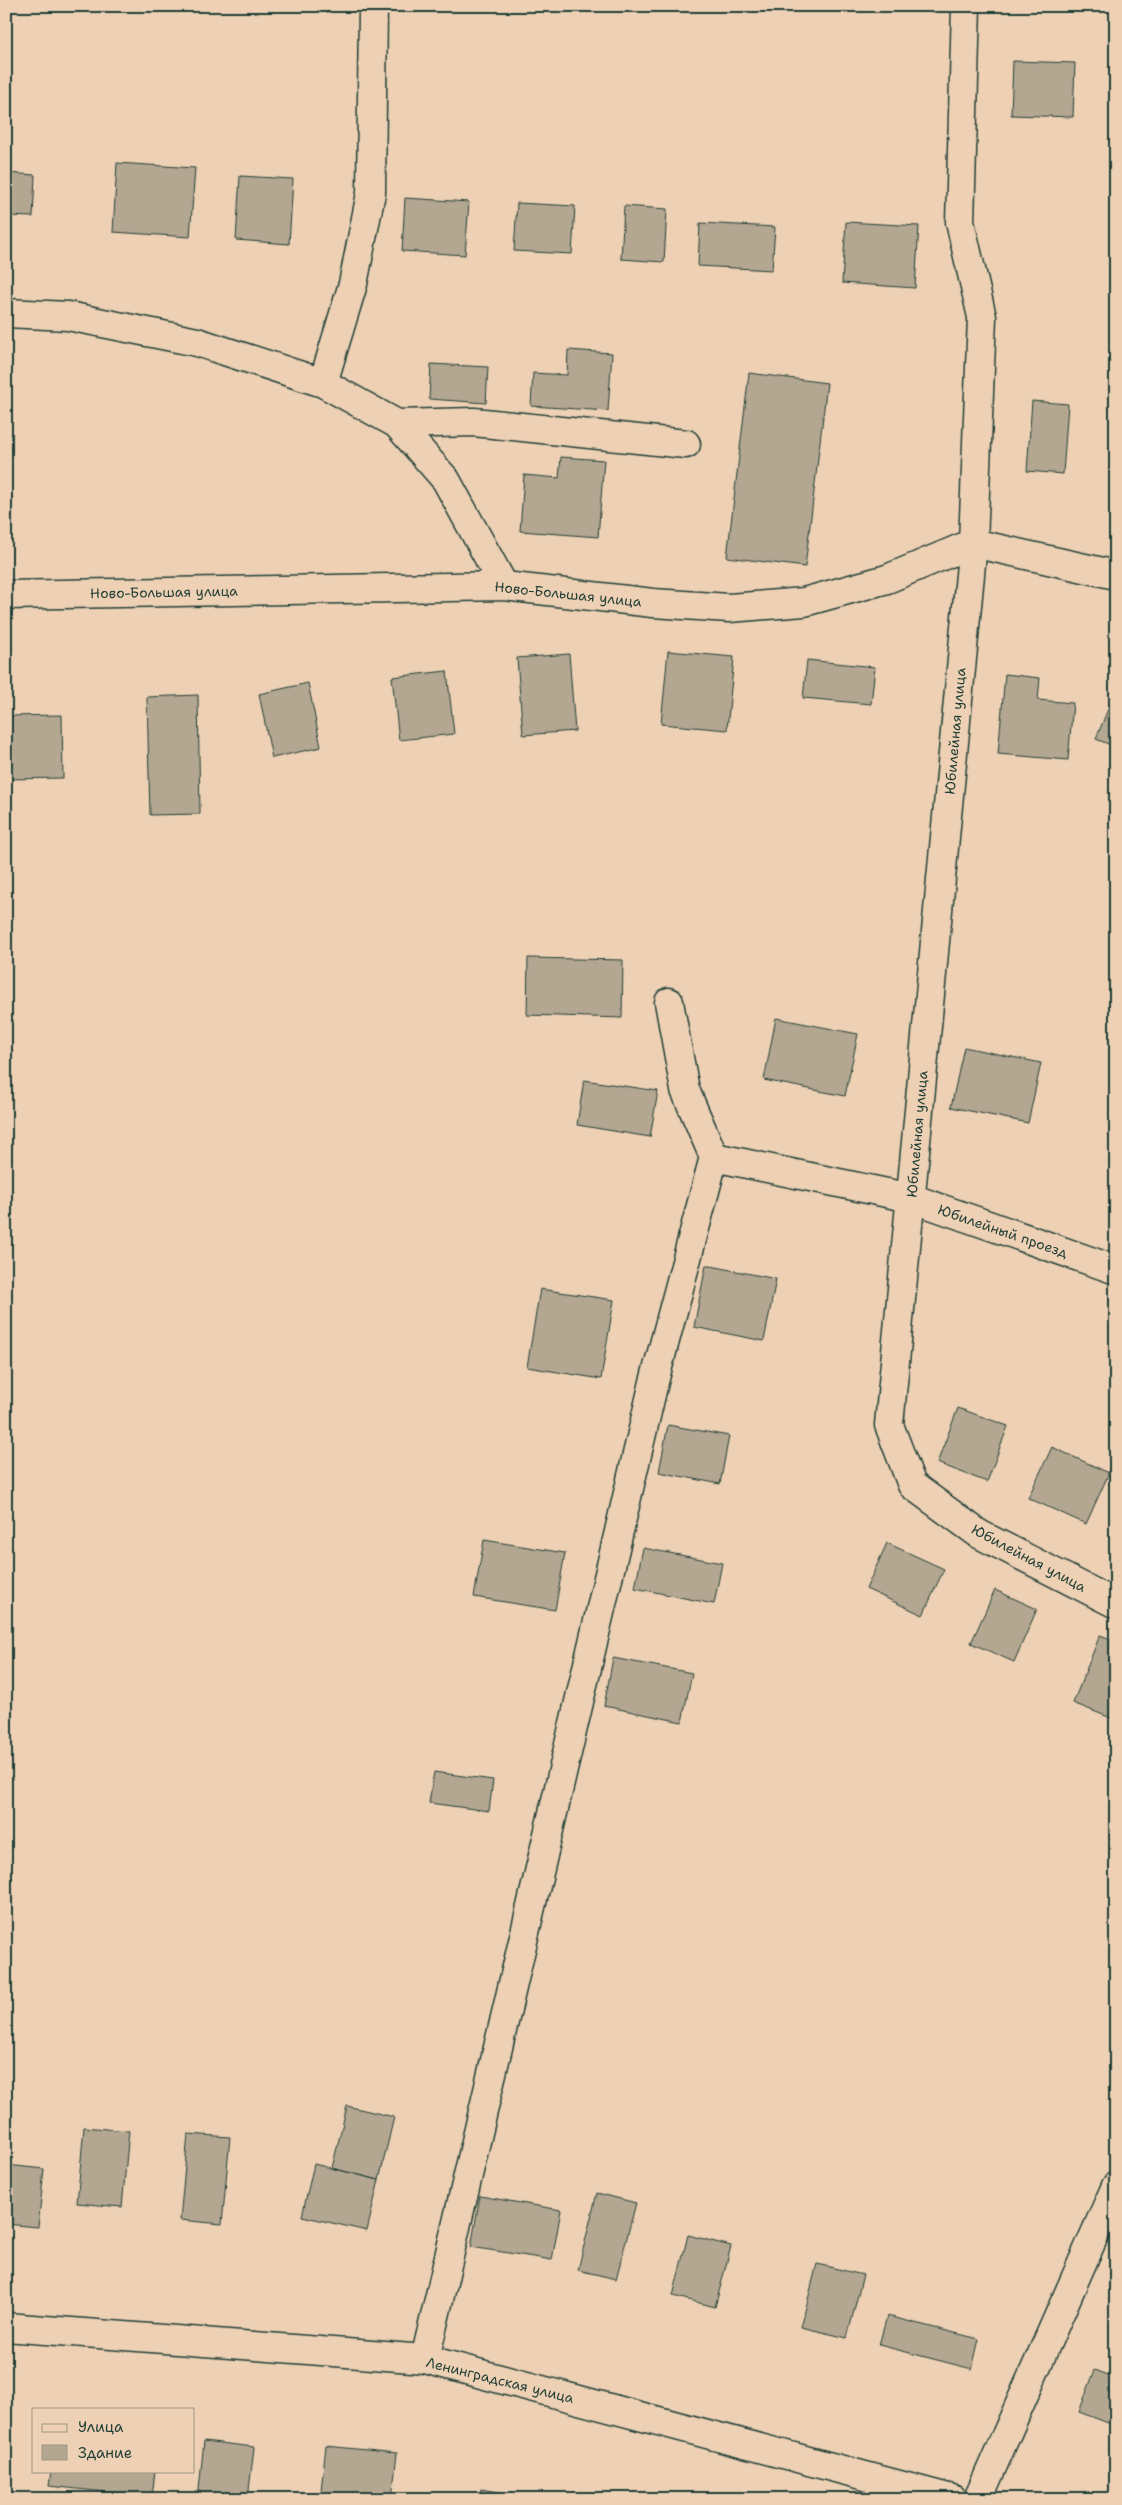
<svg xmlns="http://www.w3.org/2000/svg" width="1122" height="2505" viewBox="0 0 1122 2505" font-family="'Shantell Sans',sans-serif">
  <rect width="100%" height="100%" fill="#eed1b5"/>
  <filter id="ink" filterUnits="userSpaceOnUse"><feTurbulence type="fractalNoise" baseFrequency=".02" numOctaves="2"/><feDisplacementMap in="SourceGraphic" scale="10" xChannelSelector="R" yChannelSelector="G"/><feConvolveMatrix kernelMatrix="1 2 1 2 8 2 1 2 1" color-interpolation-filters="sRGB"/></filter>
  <g filter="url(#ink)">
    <path fill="#b4a791" stroke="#1f3d34" d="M 1013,61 L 1075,63 L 1073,117 L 1011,115 Z
      M 117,163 L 195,168 L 190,237 L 113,232 Z
      M 6,173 L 35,175 L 33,217 L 6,216 Z
      M 240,176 L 293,179 L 289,244 L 236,240 Z
      M 405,198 L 469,202 L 465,255 L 402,251 Z
      M 517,203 L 575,206 L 572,254 L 514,251 Z
      M 624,206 L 667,209 L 664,262 L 621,259 Z
      M 846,222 L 919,226 L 915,288 L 842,283 Z
      M 700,223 L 775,227 L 772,270 L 698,266 Z
      M 568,350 L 612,353 L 608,411 L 531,406 L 533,373 L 567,375 Z
      M 431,364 L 488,367 L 486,403 L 429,399 Z
      M 749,373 L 827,383 L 805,567 L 727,557 Z
      M 1032,401 L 1068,404 L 1063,474 L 1027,471 Z
      M 1116,447 L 1116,481 L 1110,480 Z
      M 561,457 L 604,460 L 598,537 L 520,531 L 524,475 L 559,478 Z
      M 668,651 L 734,657 L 727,730 L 661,724 Z
      M 569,654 L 575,731 L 523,735 L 517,658 Z
      M 807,660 L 875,667 L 871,704 L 803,698 Z
      M 447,671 L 454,734 L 399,740 L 392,677 Z
      M 1005,674 L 1040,678 L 1038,700 L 1073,703 L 1068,760 L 998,754 Z
      M 308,683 L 321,747 L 272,758 L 259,694 Z
      M 1116,689 L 1116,747 L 1096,739 Z
      M 198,695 L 200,814 L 150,815 L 147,697 Z
      M 62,715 L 63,778 L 9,779 L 7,716 Z
      M 528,958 L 623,960 L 622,1018 L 527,1015 Z
      M 776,1018 L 858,1034 L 845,1096 L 764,1080 Z
      M 964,1047 L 1041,1063 L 1028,1123 L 951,1107 Z
      M 584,1080 L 658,1091 L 650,1137 L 577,1125 Z
      M 706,1265 L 776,1279 L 764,1341 L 694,1327 Z
      M 540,1289 L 614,1300 L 601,1379 L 527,1367 Z
      M 958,1408 L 1008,1426 L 987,1482 L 937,1463 Z
      M 668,1425 L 729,1436 L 720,1484 L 659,1472 Z
      M 1052,1447 L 1109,1473 L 1086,1524 L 1028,1498 Z
      M 484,1540 L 565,1553 L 555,1610 L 474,1597 Z
      M 887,1543 L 944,1569 L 923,1615 L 866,1589 Z
      M 643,1548 L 722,1563 L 714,1604 L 635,1588 Z
      M 995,1590 L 1037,1609 L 1014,1662 L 971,1643 Z
      M 1100,1635 L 1116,1641 L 1116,1720 L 1073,1703 Z
      M 613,1658 L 692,1673 L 682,1722 L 604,1706 Z
      M 434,1772 L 493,1780 L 489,1811 L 429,1803 Z
      M 347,2106 L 394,2117 L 379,2180 L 332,2168 Z
      M 84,2127 L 129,2131 L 122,2207 L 77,2203 Z
      M 188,2134 L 230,2137 L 222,2224 L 180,2220 Z
      M 314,2164 L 379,2180 L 367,2231 L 302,2216 Z
      M 6,2165 L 44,2169 L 38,2227 L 6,2224 Z
      M 597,2193 L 636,2203 L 616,2279 L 578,2270 Z
      M 480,2196 L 561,2210 L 552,2260 L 471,2247 Z
      M 688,2235 L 731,2246 L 715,2307 L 673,2296 Z
      M 817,2264 L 863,2275 L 847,2338 L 801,2327 Z
      M 887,2316 L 979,2339 L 972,2369 L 879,2345 Z
      M 1095,2370 L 1116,2378 L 1116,2426 L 1079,2412 Z
      M 204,2441 L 254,2447 L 248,2499 L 198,2499 Z
      M 326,2446 L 397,2453 L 392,2499 L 320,2499 Z
      M 51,2471 L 155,2471 L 152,2497 L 49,2486 Z
      M 481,2489 L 541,2499 L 479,2499 Z"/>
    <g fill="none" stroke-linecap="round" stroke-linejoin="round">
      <defs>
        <path id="minor" d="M 966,6 L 960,222 L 982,317 L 973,543 L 889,1425 L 912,1485 L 979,1534 L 1116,1604
          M 6,313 L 68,316 L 197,342 L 323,383 L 397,424 L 446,480 L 504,586
          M 323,383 L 353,284 L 371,193 L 373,6
          M 397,424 L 474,422 L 686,444
          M 6,595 L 504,586 L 653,603 L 729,608 L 804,602 L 887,579 L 973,543 L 1116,575
          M 714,1157 L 911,1198 L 1116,1270
          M 6,2327 L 425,2359 L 952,2499
          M 425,2359 L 654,1382 L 714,1157 L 685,1090 L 669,1002
          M 978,2499 L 1116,2186"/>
      </defs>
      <use href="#minor" stroke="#1f3d34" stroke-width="31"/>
      <use href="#minor" stroke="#eed1b5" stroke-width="28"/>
    </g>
  </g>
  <g text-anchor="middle" stroke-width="4" stroke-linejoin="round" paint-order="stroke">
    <g font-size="14" fill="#1f3d34" stroke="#eed1b5">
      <text transform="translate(164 592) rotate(-1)" y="5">Ново-Большая улица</text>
      <text transform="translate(568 594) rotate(6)" y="5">Ново-Большая улица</text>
      <text transform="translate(955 731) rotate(-85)" y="5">Юбилейная улица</text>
      <text transform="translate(917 1134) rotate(-85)" y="5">Юбилейная улица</text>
      <text transform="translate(1003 1231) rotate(19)" y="5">Юбилейный проезд</text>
      <text transform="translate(1029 1558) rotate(28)" y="5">Юбилейная улица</text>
      <text transform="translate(500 2380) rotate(14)" y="5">Ленинградская улица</text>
    </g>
  </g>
  <rect width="1122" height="2505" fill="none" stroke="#eed1b5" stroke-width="25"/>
  <rect x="12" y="12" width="1097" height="2480" fill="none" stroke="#1f3d34" stroke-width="2" filter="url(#ink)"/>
  <rect x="32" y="2408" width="162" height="65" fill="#eed1b5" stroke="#9b9681"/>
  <rect x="42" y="2424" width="25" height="8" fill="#eed1b5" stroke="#9b9681"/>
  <text x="78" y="2432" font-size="15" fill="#1f3d34">Улица</text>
  <rect x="42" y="2445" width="25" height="15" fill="#b4a791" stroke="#9b9681"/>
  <text x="78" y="2458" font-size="15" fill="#1f3d34">Здание</text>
</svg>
